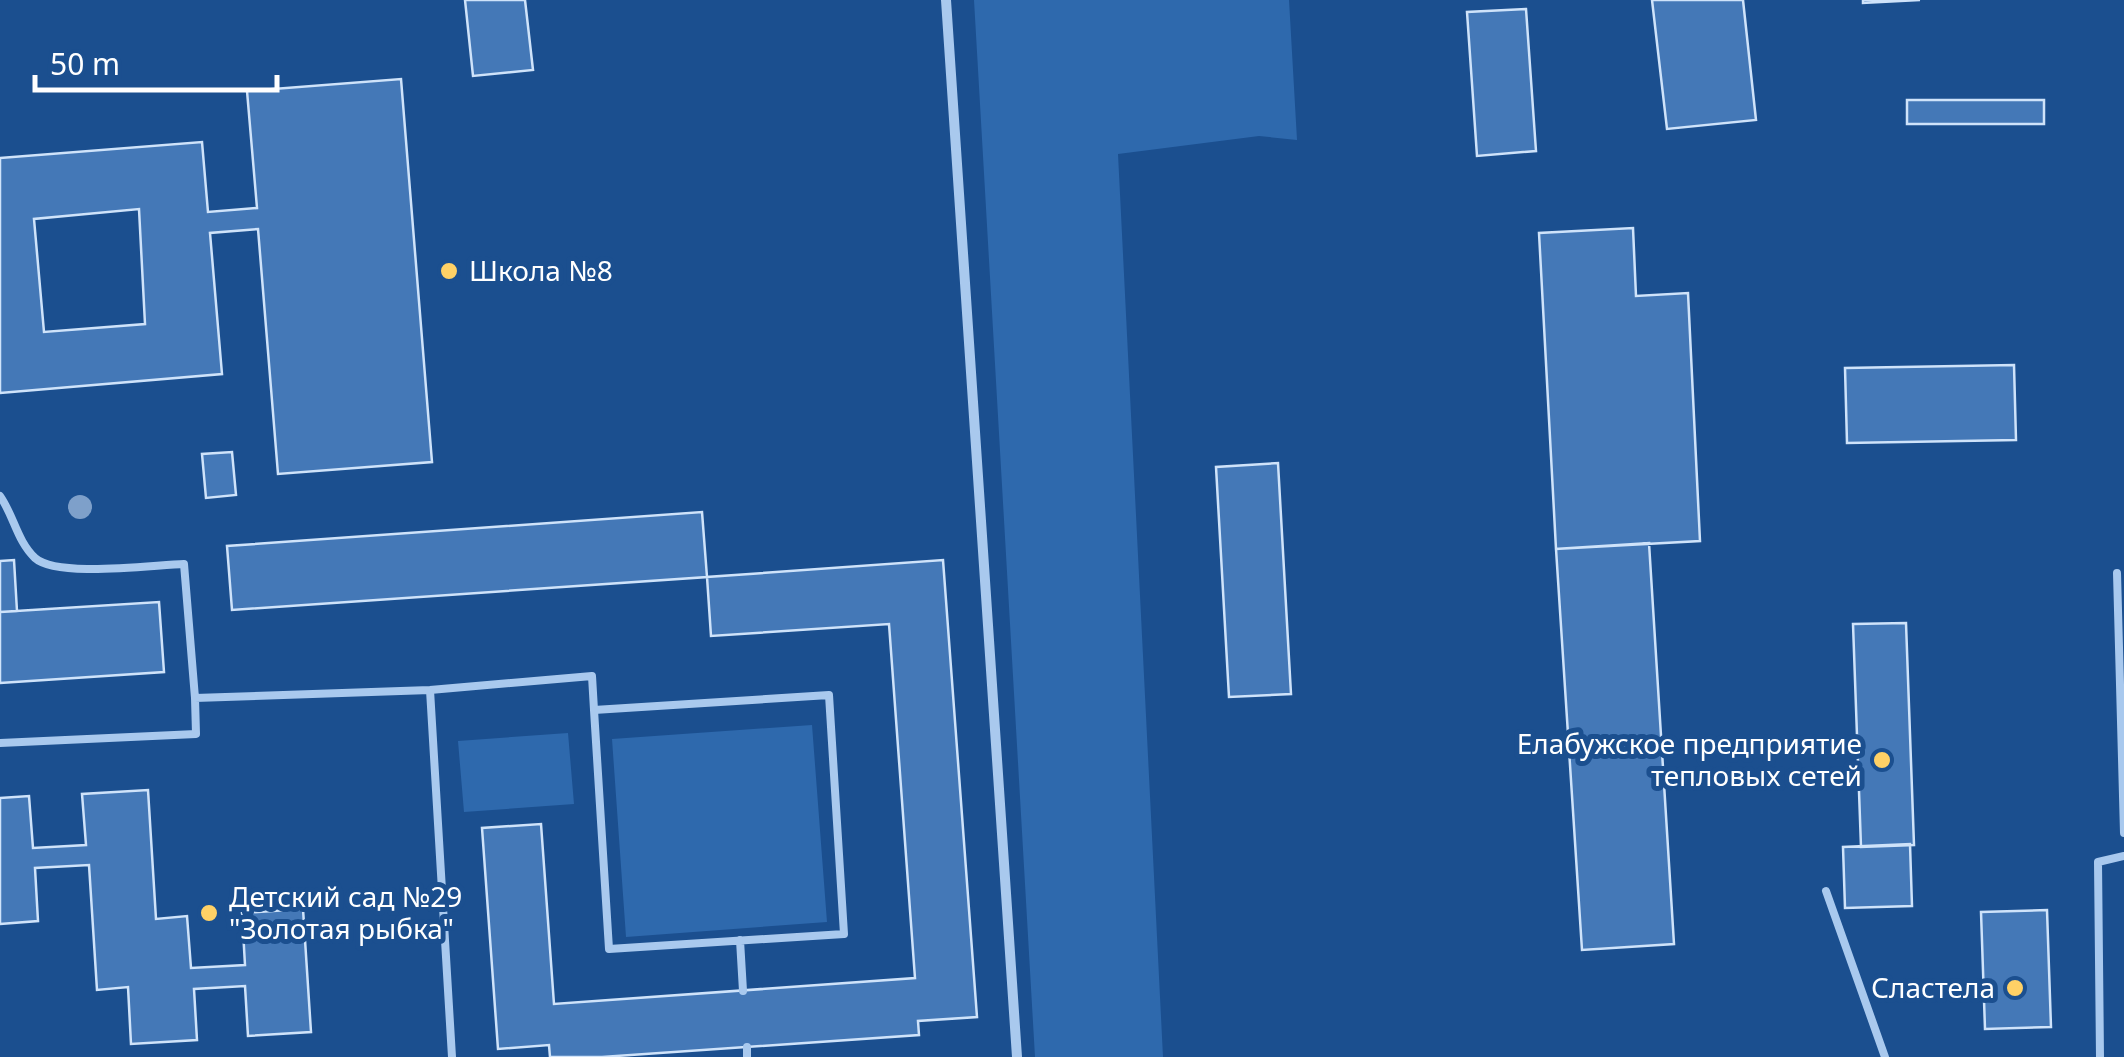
<svg xmlns="http://www.w3.org/2000/svg" width="2124" height="1057" viewBox="0 0 2124 1057" font-family="'Noto Sans',sans-serif">
  <rect width="100%" height="100%" fill="#1b4f8f"/>
  <path fill="#2e69ad" d="M 974,0 L 1289,0 L 1297,140 L 1259,136 L 1118,154 L 1163,1057 L 1035,1057 Z
    M 812,725 L 827,922 L 626,937 L 612,739 Z
    M 568,733 L 574,804 L 464,812 L 458,741 Z"/>
  <path fill="#4478b7" stroke="#cfe3fa" stroke-width="2.5" fill-rule="evenodd" d="M 465,0 L 525,0 L 533,70 L 473,76 Z
    M 1652,0 L 1743,0 L 1756,120 L 1667,129 Z
    M 1863,0 L 1920,0 L 1863,3 Z
    M 1526,9 L 1536,151 L 1477,156 L 1467,12 Z
    M 401,79 L 432,462 L 278,474 L 258,229 L 210,233 L 222,374 L 0,393 L 0,158 L 202,142 L 208,212 L 257,208 L 247,91 ZM 139,209 L 145,324 L 44,332 L 34,219 Z
    M 1907,100 L 2044,100 L 2044,124 L 1907,124 Z
    M 1633,228 L 1636,296 L 1688,293 L 1700,541 L 1556,549 L 1539,233 Z
    M 2014,365 L 2016,440 L 1847,443 L 1845,368 Z
    M 232,452 L 236,495 L 206,498 L 202,454 Z
    M 1278,463 L 1291,694 L 1229,697 L 1216,467 Z
    M 702,512 L 707,577 L 232,610 L 227,546 Z
    M 1649,543 L 1674,944 L 1582,950 L 1556,549 Z
    M 14,560 L 17,611 L 0,612 L 0,561 Z
    M 943,560 L 977,1017 L 918,1021 L 919,1035 L 602,1057 L 550,1057 L 549,1045 L 498,1049 L 482,828 L 541,824 L 554,1004 L 915,978 L 889,624 L 711,636 L 707,577 Z
    M 159,602 L 164,672 L 0,683 L 0,612 Z
    M 1906,623 L 1914,845 L 1861,847 L 1853,624 Z
    M 148,790 L 156,919 L 187,916 L 191,968 L 245,965 L 242,913 L 303,909 L 311,1032 L 248,1036 L 245,986 L 194,989 L 197,1040 L 131,1044 L 128,987 L 97,990 L 89,865 L 35,868 L 38,921 L 0,924 L 0,798 L 29,796 L 33,848 L 86,845 L 82,794 Z
    M 1910,844 L 1912,906 L 1845,908 L 1843,847 Z
    M 2047,910 L 2051,1027 L 1985,1029 L 1981,912 Z"/>
  <g fill="none" stroke-linecap="round" stroke-linejoin="round">
    <path stroke="#a9c9ee" stroke-width="8" d="M 0,496 C 14,516 17,541 35,558 C 57,578 152,565 184,564 L 195,698
      M 2117,573 L 2124,833
      M 430,690 L 452,1057
      M 0,743 L 196,734 L 195,698 L 430,690 L 592,676 L 594,710 L 609,949 L 844,934 L 829,695 L 594,710
      M 1826,891 L 1885,1057
      M 740,940 L 743,991
      M 747,1047 L 747,1057
      M 2100,1057 L 2098,862 L 2124,856"/>
    <path stroke="#a9c9ee" stroke-width="10" d="M 946,0 L 1017,1057"/>
  </g>
  <circle fill="#7ea0ca" cx="80" cy="507" r="12"/>
  <g fill="#ffd166" stroke="#1b4f8f" stroke-width="4">
    <circle cx="449" cy="271" r="10"/>
    <circle cx="1882" cy="760" r="10"/>
    <circle cx="209" cy="913" r="10"/>
    <circle cx="2015" cy="988" r="10"/>
  </g>
  <g text-anchor="middle" stroke-width="10" stroke-linejoin="round" paint-order="stroke">
    <g font-size="28" fill="#fff" stroke="#1b4f8f" text-anchor="start">
      <text x="469" y="281">Школа №8</text>
      <text x="1862" y="754" text-anchor="end">Елабужское предприятие<tspan x="1862" dy="32">тепловых сетей</tspan></text>
      <text x="229" y="907">Детский сад №29<tspan x="229" dy="32">"Золотая рыбка"</tspan></text>
      <text x="1995" y="998" text-anchor="end">Сластела</text>
    </g>
  </g>
  <path d="M35 75v15h242v-15" fill="none" stroke="#ffffff" stroke-width="5"/>
  <text x="50" y="75" font-size="30" fill="#ffffff" stroke="#1b4f8f" stroke-width="8" paint-order="stroke">50 m</text>
</svg>
